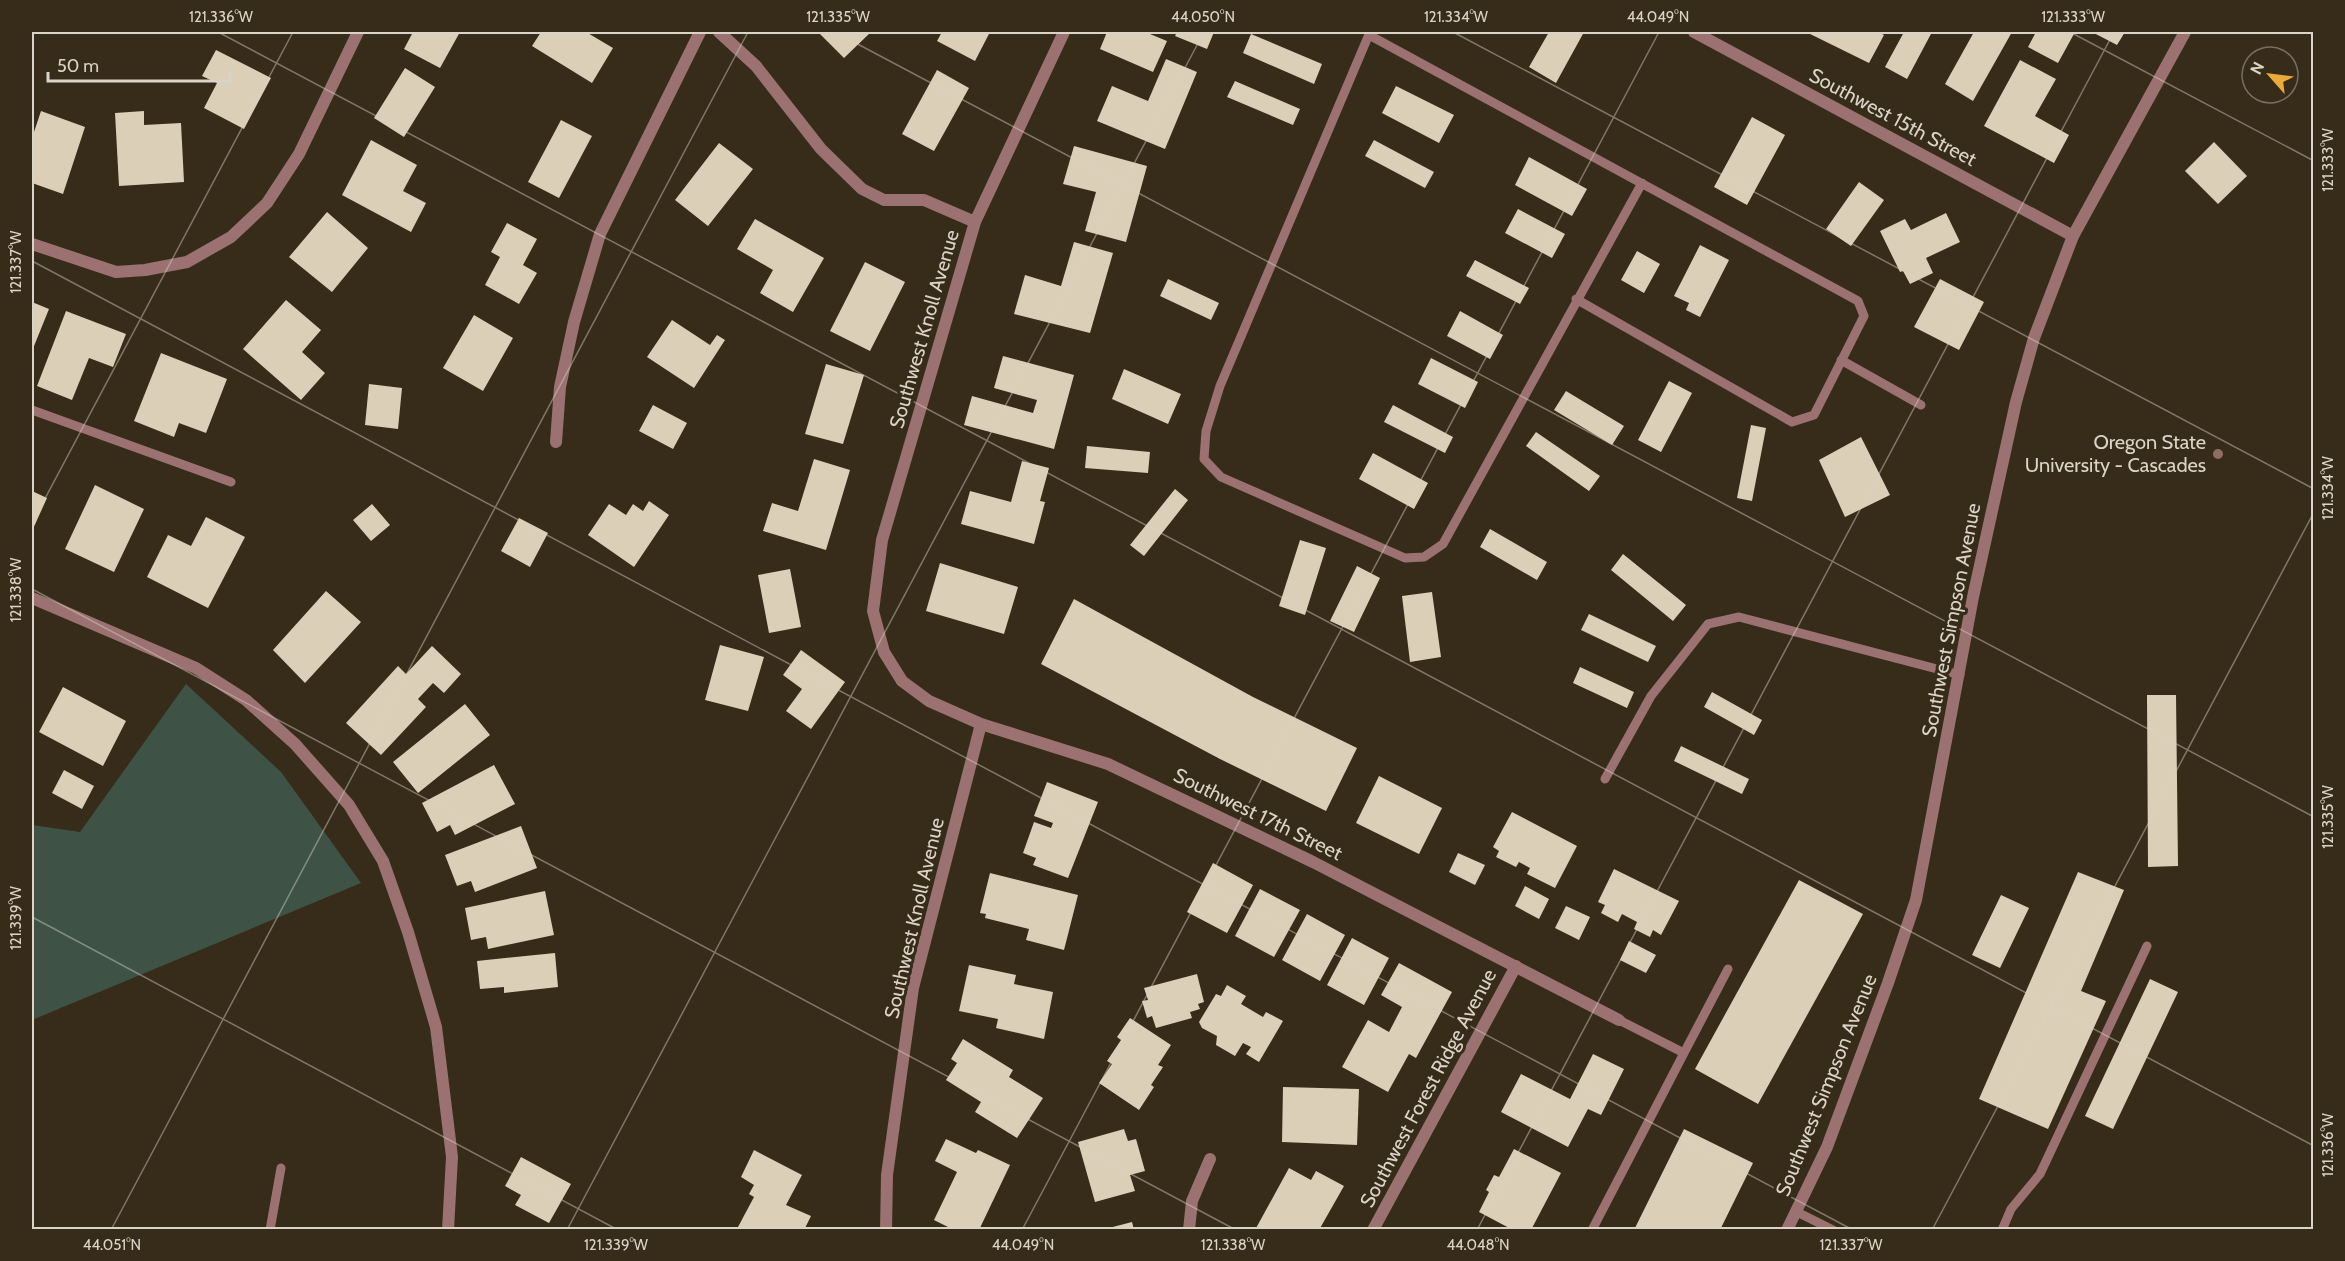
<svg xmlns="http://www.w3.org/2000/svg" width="2345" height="1261" viewBox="0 0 2345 1261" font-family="Cabin,sans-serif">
  <rect width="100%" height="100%" fill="#372c19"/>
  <path fill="#3e5345" d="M 186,684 L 281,772 L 361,883 L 32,1020 L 32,825 L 80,832 Z"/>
  <path fill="#dccfb7" d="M 413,32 L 460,32 L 440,68 L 404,49 Z
    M 541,32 L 586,32 L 613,48 L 592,83 L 532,46 Z
    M 818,32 L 871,32 L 844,58 Z
    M 942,32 L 990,32 L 975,61 L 937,41 Z
    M 1107,32 L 1145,32 L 1167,41 L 1153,72 L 1100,49 Z
    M 1177,32 L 1214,32 L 1207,49 L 1175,36 Z
    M 1549,32 L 1584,32 L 1556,83 L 1529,67 Z
    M 1806,32 L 1878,32 L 1884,35 L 1869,63 Z
    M 1904,32 L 1932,32 L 1907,79 L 1885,67 Z
    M 1974,32 L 2012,32 L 1973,101 L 1945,84 Z
    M 2036,32 L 2075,32 L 2058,63 L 2028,47 Z
    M 2092,32 L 2125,32 L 2117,45 Z
    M 1251,34 L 1322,64 L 1314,84 L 1243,53 Z
    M 216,50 L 271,78 L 244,129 L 204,108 L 217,83 L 202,76 Z
    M 1166,59 L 1197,72 L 1165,149 L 1097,121 L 1112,86 L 1148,101 Z
    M 2020,60 L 2056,79 L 2035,116 L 2069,135 L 2054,163 L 1984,126 Z
    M 405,68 L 435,87 L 404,137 L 374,118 Z
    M 937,70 L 969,88 L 934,151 L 902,134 Z
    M 1235,81 L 1300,109 L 1293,125 L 1227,97 Z
    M 1396,86 L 1454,115 L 1439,143 L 1382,113 Z
    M 41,111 L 85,127 L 63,194 L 32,183 L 32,138 Z
    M 144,111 L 144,125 L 181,123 L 184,182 L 119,186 L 115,113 Z
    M 1752,117 L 1785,135 L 1747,205 L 1714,187 Z
    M 561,120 L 592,136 L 559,198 L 528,182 Z
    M 371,140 L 417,165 L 403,191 L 426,203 L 411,232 L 342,195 Z
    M 1374,140 L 1434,172 L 1425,188 L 1365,156 Z
    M 2214,142 L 2247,176 L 2218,204 L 2185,171 Z
    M 719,143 L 753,169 L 708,226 L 675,200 Z
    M 1074,146 L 1147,166 L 1126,242 L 1085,231 L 1096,192 L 1063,184 Z
    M 1529,157 L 1587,189 L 1572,216 L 1515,185 Z
    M 1859,182 L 1884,200 L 1851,246 L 1826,229 Z
    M 1518,209 L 1565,234 L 1552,258 L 1505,233 Z
    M 327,212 L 368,248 L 332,292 L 289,257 Z
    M 1946,213 L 1960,242 L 1926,258 L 1933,273 L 1910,284 L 1903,271 L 1900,272 L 1880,231 L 1905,219 L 1911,230 Z
    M 755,219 L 824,258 L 793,312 L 760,293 L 773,270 L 737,249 Z
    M 507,223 L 537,239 L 523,265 L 537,273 L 519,304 L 485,285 L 500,257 L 491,252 Z
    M 1074,242 L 1113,253 L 1090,333 L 1014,314 L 1025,275 L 1061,286 Z
    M 1700,245 L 1729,260 L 1700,317 L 1686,310 L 1689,303 L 1674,296 Z
    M 1637,251 L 1660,264 L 1644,293 L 1621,280 Z
    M 1475,260 L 1529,288 L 1520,304 L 1466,276 Z
    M 865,262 L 905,282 L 870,351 L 830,331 Z
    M 1168,279 L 1219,303 L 1211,320 L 1160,296 Z
    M 1940,279 L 1984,302 L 1959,350 L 1914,327 Z
    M 286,300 L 321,330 L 302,352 L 325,373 L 301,400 L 243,349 Z
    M 32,302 L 49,309 L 32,351 Z
    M 66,311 L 126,334 L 113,367 L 89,358 L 72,400 L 37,386 Z
    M 1460,311 L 1503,335 L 1490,359 L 1447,336 Z
    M 474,315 L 513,338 L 483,391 L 443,368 Z
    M 672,320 L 710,345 L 717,335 L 725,340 L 694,388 L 647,357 Z
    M 161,353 L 227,379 L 206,433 L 179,423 L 174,437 L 134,421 Z
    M 1003,356 L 1074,375 L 1054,449 L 964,425 L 972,396 L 1033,413 L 1037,400 L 994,388 Z
    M 1431,358 L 1478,382 L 1465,408 L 1418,384 Z
    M 826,364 L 864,375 L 843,444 L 805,434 Z
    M 1124,369 L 1181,394 L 1168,424 L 1112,399 Z
    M 1669,381 L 1692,393 L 1661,452 L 1638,440 Z
    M 369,384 L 402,388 L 398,429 L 365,425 Z
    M 1566,391 L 1624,426 L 1612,445 L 1554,410 Z
    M 653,405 L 687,423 L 673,449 L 639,431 Z
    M 1393,405 L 1453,437 L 1445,453 L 1384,422 Z
    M 1751,425 L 1766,428 L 1752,501 L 1737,498 Z
    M 1536,432 L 1600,476 L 1589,491 L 1526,446 Z
    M 1861,437 L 1890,495 L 1845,517 L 1819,460 Z
    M 1087,446 L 1150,452 L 1148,473 L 1085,468 Z
    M 1373,453 L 1428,483 L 1414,509 L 1359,479 Z
    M 814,459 L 850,470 L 826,550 L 763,531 L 772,503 L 798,511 Z
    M 1022,461 L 1049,468 L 1040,501 L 1045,502 L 1034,544 L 961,524 L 970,491 L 1011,502 Z
    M 95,485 L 144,509 L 114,572 L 65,549 Z
    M 1175,489 L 1188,500 L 1144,556 L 1130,545 Z
    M 32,491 L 47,498 L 32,531 Z
    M 649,501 L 669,515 L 634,567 L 588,535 L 609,504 L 626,515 L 633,504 L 643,511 Z
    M 372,504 L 390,525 L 371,541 L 353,520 Z
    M 206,517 L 245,537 L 208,608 L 147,577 L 168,535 L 191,546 Z
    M 519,518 L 548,533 L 530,567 L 501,551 Z
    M 1490,529 L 1547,562 L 1537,580 L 1480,547 Z
    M 1300,540 L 1326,548 L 1305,615 L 1279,606 Z
    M 1623,554 L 1686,605 L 1673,621 L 1611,570 Z
    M 940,563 L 1018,587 L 1004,634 L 926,611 Z
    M 1357,566 L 1380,578 L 1354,632 L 1330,621 Z
    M 790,569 L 801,627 L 769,633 L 758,575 Z
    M 326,591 L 361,622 L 305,683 L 273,650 Z
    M 1432,592 L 1441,657 L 1410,662 L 1402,596 Z
    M 1074,599 L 1253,697 L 1357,748 L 1326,811 L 1220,759 L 1041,664 Z
    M 1589,614 L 1656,646 L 1648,662 L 1581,630 Z
    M 720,645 L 764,657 L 748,711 L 705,700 Z
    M 432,646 L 461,674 L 444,693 L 433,683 L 418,699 L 426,707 L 381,755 L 346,723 L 398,666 L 406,674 Z
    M 801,650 L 845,682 L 811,729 L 786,711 L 802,689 L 783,675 Z
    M 1580,667 L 1634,692 L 1627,708 L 1573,683 Z
    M 63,687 L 126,721 L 103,766 L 39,732 Z
    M 1712,692 L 1762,720 L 1754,735 L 1704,707 Z
    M 2147,695 L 2176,695 L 2178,866 L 2148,867 Z
    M 465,704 L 490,735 L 418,793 L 393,762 Z
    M 1681,746 L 1749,779 L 1742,794 L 1674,761 Z
    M 494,765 L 515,804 L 455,835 L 450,825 L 437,832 L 422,803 Z
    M 64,770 L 94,786 L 82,809 L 52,793 Z
    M 1379,776 L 1442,808 L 1419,854 L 1356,823 Z
    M 1047,782 L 1098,802 L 1068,878 L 1033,865 L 1036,858 L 1023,853 L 1034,822 L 1051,828 L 1053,823 L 1034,816 Z
    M 1512,812 L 1577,846 L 1555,888 L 1527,874 L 1530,868 L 1519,862 L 1516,867 L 1496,857 L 1499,851 L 1493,847 Z
    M 521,826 L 537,868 L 475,892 L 471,881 L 457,886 L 445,855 Z
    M 1458,853 L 1485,865 L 1475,885 L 1449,872 Z
    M 1213,863 L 1253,885 L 1227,933 L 1187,912 Z
    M 1614,869 L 1679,901 L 1661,935 L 1653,930 L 1650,937 L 1634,929 L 1637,922 L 1622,914 L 1618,922 L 1601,913 L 1605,905 L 1598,902 Z
    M 2078,872 L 2124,890 L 2081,991 L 2106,1001 L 2048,1129 L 1979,1099 Z
    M 990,873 L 1078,895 L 1064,950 L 1026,940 L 1029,929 L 985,918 L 986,914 L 980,913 Z
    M 1799,880 L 1863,914 L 1758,1104 L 1695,1069 Z
    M 1525,886 L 1549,899 L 1539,919 L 1515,906 Z
    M 1260,889 L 1300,910 L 1274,957 L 1235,936 Z
    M 545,891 L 554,935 L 488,949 L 486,937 L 471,940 L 465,908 Z
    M 2001,895 L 2029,908 L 2000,968 L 1972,955 Z
    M 1566,906 L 1590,917 L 1579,940 L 1555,928 Z
    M 1307,914 L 1345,935 L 1320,981 L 1282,960 Z
    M 1352,938 L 1389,958 L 1364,1005 L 1327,985 Z
    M 1629,941 L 1656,955 L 1646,973 L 1620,960 Z
    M 555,953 L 558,987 L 504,993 L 504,987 L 480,989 L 477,961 Z
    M 1399,963 L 1452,992 L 1416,1058 L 1409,1054 L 1388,1092 L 1342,1067 L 1368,1020 L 1389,1032 L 1402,1007 L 1381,995 Z
    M 969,965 L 1016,975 L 1014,984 L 1053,992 L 1044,1039 L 996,1028 L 998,1019 L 959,1011 Z
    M 1197,974 L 1204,1002 L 1198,1004 L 1200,1009 L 1190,1012 L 1192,1018 L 1156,1028 L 1152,1016 L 1147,1018 L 1142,1001 L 1148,1000 L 1144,988 Z
    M 2150,979 L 2178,992 L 2113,1129 L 2085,1116 Z
    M 1227,985 L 1246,996 L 1241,1004 L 1263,1017 L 1266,1012 L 1283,1021 L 1259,1062 L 1246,1054 L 1251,1047 L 1243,1043 L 1235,1056 L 1216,1045 L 1217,1036 L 1202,1028 L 1199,1022 L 1216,994 L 1221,996 Z
    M 1130,1018 L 1171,1045 L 1158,1065 L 1163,1067 L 1151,1085 L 1154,1087 L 1139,1110 L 1099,1083 L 1112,1064 L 1107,1061 L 1121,1040 L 1117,1037 Z
    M 963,1039 L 1013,1070 L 1009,1077 L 1043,1098 L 1017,1138 L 975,1112 L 981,1102 L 946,1080 L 957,1063 L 951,1059 Z
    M 1593,1054 L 1624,1069 L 1601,1115 L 1588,1109 L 1568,1147 L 1501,1112 L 1521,1074 L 1570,1099 Z
    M 1283,1087 L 1359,1089 L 1357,1145 L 1282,1142 Z
    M 1124,1129 L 1128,1141 L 1136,1139 L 1145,1171 L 1130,1175 L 1135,1191 L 1095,1202 L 1078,1142 Z
    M 1684,1129 L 1753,1163 L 1720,1230 L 1634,1230 Z
    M 946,1139 L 976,1153 L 978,1150 L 1010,1165 L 979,1230 L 954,1230 L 934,1220 L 957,1172 L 935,1161 Z
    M 1514,1149 L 1561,1173 L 1531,1230 L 1513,1230 L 1479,1212 L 1489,1192 L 1486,1190 L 1494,1175 L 1499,1177 Z
    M 754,1150 L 802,1175 L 786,1205 L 811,1216 L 804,1230 L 738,1227 L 754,1197 L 749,1194 L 754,1185 L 741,1177 Z
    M 521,1157 L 571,1184 L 549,1223 L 515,1205 L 521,1195 L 505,1186 Z
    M 1289,1168 L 1311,1180 L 1316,1171 L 1344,1186 L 1319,1230 L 1255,1230 Z
    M 1132,1222 L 1134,1230 L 1105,1230 L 1105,1229 Z"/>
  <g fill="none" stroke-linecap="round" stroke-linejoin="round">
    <path stroke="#9b7172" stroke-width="9" d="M 1370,32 L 1220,386 L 1206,431 L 1204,459 L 1221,477 L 1405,558 L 1424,557 L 1443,544 L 1642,183
      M 1369,35 L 1858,301 L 1864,316 L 1814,415 L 1792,422 L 1576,299
      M 1841,360 L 1921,405
      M 32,410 L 231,482
      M 1605,779 L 1651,696 L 1708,624 L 1739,617 L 1960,675
      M 1619,1020 L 1684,1053 L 1728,969
      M 1797,1212 L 1833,1230
      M 270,1230 L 281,1168
      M 1592,1230 L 1684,1053
      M 2002,1230 L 2011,1209 L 2040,1174 L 2147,946"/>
    <path stroke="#9b7172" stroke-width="12" d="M 719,32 L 756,66 L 821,149 L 862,189 L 884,200 L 924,200 L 975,222
      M 1064,32 L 975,222 L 882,540 L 873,611 L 884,652 L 902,681 L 929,701 L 981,724 L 1108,764 L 1313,862 L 1619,1020
      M 1694,32 L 2073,236
      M 32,244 L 116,272 L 145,270 L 187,262 L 231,237 L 267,203 L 299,154 L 358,32
      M 556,442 L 560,387 L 574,322 L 600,234 L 700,32
      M 32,598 L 196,668 L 246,700 L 295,744 L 349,805 L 383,861 L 408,932 L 436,1027 L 452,1157 L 448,1230
      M 886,1230 L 887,1175 L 913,988 L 981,724
      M 1189,1230 L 1192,1201 L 1210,1159
      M 1373,1230 L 1516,966"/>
    <path stroke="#9b7172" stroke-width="12" d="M 1787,1230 L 1827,1147 L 1888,983 L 1916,900 L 1973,597 L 2016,402 L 2034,338 L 2073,236 L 2185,32"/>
  </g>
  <path fill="none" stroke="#dad3c7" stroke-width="1.5" stroke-opacity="0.45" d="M 218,32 L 2314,1146M 835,32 L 2314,817M 1453,32 L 2314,489M 2070,32 L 2314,161M 32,261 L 1853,1230M 32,523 L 293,32M 32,589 L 1236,1230M 32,917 L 618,1230M 111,1230 L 748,32M 567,1230 L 1204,32M 1022,1230 L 1659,32M 1477,1230 L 2114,32M 1932,1230 L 2314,512"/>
  <circle fill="#8d6e63" stroke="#372c19" stroke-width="2" cx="2218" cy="454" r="6"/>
  <g text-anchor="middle" stroke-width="6" stroke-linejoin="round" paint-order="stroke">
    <g font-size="20" fill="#dad3c7" stroke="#372c19">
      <text transform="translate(1893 117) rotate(28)" y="7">Southwest 15th Street</text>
      <text transform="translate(924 329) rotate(-74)" y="7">Southwest Knoll Avenue</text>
      <text transform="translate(1951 620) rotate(-79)" y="7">Southwest Simpson Avenue</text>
      <text transform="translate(1258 814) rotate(26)" y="7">Southwest 17th Street</text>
      <text transform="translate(914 918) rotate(-77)" y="7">Southwest Knoll Avenue</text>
      <text transform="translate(1826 1085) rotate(-68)" y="7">Southwest Simpson Avenue</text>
      <text transform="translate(1428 1088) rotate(-62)" y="7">Southwest Forest Ridge Avenue</text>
    </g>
    <g font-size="20" fill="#dad3c7" stroke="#372c19" text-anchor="end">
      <text x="2206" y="449">Oregon State<tspan x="2206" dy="23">University - Cascades</tspan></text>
    </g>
  </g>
  <rect width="2345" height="1261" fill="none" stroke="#372c19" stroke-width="66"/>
  <g transform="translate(2270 75) rotate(298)"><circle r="28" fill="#372c19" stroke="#786f5f" stroke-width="1.5"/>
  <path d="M0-4.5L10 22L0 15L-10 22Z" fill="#ebaa39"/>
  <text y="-9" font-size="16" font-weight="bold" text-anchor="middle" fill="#dad3c7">N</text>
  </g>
  <path d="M48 72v9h182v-9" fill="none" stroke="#dad3c7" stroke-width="3"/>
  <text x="57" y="72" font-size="18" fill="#dad3c7" stroke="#372c19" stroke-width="4.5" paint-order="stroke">50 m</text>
  <rect x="33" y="33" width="2279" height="1195" fill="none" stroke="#dad3c7" stroke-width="2"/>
  <g font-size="15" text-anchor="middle" fill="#dad3c7">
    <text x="221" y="22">121.336°W</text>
    <text x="838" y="22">121.335°W</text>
    <text x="1203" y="22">44.050°N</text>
    <text x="1456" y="22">121.334°W</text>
    <text x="1658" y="22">44.049°N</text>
    <text x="2073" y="22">121.333°W</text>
    <text transform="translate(2328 160) rotate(-90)" y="5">121.333°W</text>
    <text transform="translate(16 262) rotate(-90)" y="5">121.337°W</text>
    <text transform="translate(2328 488) rotate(-90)" y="5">121.334°W</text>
    <text transform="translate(16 590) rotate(-90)" y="5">121.338°W</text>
    <text transform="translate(2328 817) rotate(-90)" y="5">121.335°W</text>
    <text transform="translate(16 918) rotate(-90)" y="5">121.339°W</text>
    <text transform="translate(2328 1145) rotate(-90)" y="5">121.336°W</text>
    <text x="112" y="1250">44.051°N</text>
    <text x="616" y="1250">121.339°W</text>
    <text x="1023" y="1250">44.049°N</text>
    <text x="1233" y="1250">121.338°W</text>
    <text x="1478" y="1250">44.048°N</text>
    <text x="1851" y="1250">121.337°W</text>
  </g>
</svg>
